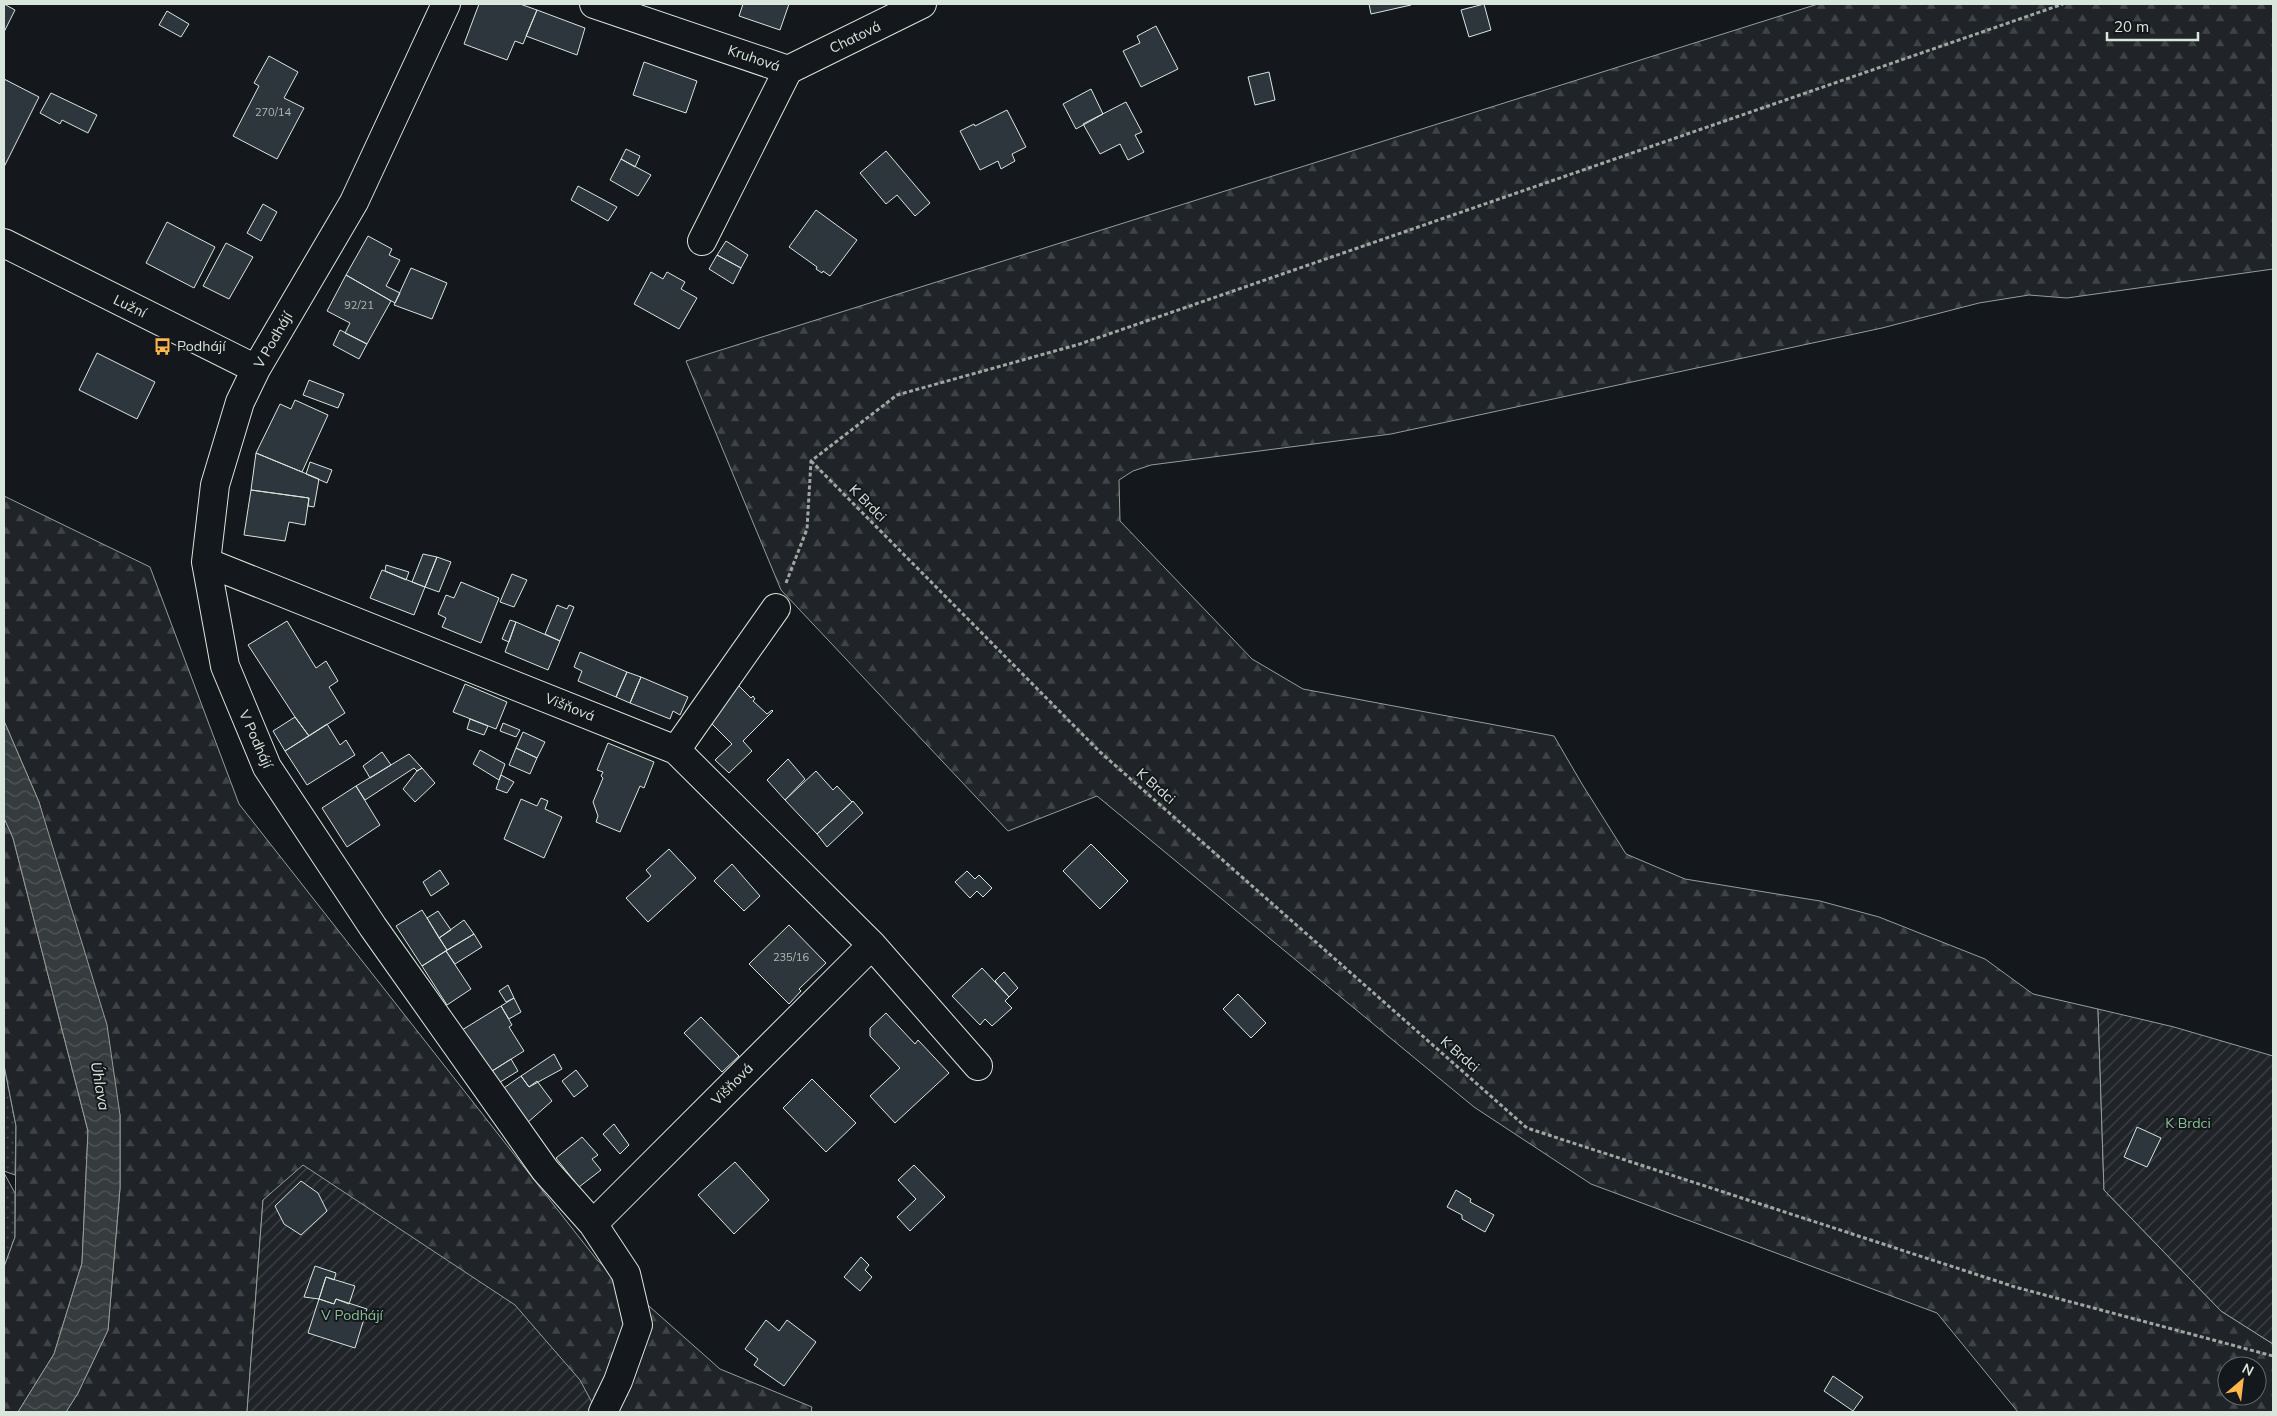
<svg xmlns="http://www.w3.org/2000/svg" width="2277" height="1416" viewBox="0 0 2277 1416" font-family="Mulish,sans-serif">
  <defs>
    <pattern id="grass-dots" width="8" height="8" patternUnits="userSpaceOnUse" patternTransform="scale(1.25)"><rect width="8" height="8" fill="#202428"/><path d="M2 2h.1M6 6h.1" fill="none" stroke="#404447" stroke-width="1.8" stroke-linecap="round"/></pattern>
    <pattern id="forest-firs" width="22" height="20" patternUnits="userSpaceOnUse" patternTransform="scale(1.25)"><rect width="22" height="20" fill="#202428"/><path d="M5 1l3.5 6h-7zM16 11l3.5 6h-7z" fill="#404447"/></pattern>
    <pattern id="garden-furrows" width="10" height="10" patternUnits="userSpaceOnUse" patternTransform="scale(1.25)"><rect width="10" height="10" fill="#202428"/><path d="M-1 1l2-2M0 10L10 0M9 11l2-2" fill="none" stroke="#404447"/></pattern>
    <pattern id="water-waves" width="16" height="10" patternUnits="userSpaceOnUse" patternTransform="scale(1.25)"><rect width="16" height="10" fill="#363b3e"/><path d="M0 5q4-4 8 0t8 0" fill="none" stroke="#525759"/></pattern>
  </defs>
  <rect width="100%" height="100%" fill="#14181c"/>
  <path fill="url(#grass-dots)" stroke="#939e99" d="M 4,1065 L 16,1126 L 15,1175 L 4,1171 Z
    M 4,1173 L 15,1193 L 15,1237 L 4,1267 Z"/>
  <path fill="url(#forest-firs)" stroke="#939e99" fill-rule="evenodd" d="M 1818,4 L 2273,4 L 2273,269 L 2067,298 L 2029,295 L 1979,303 L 1882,328 L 1391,434 L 1151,465 L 1133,471 L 1119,480 L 1120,521 L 1252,659 L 1303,689 L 1554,736 L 1582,784 L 1626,854 L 1685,879 L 1820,901 L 1879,917 L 1985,959 L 2033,994 L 2098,1009 L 2104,1190 L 2221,1311 L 2273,1344 L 2273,1412 L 2018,1412 L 1937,1313 L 1591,1184 L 1474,1107 L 1097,796 L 1008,831 L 781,590 L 686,361 ZM 2227,1366 L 2257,1366 L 2257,1396 L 2227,1396 Z
    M 4,496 L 150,567 L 239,804 L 597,1260 L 720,1369 L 812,1407 L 811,1412 L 597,1412 L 263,1200 L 247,1412 L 66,1412 L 78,1393 L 108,1330 L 120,1188 L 120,1115 L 39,802 L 4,721 Z
    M 4,818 L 13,838 L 88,1131 L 82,1263 L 54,1354 L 18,1412 L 4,1412 L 4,1267 L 15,1237 L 16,1126 L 4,1065 Z"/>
  <path fill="url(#garden-furrows)" stroke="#939e99" d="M 2098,1009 L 2174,1027 L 2273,1056 L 2273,1344 L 2221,1311 L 2104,1190 Z
    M 303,1165 L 515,1305 L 580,1380 L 597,1412 L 247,1412 L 263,1200 Z"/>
  <path fill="url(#water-waves)" stroke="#939e99" d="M 4,721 L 39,802 L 107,1025 L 120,1115 L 120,1188 L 108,1330 L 78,1393 L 66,1412 L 18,1412 L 54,1354 L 82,1263 L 88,1131 L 13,838 L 4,818 Z"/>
  <path fill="#2c363c" stroke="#d8e6dc" d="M 4,4 L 15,10 L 4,32 Z
    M 479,4 L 520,4 L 537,10 L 523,44 L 515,41 L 507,60 L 464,44 Z
    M 743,4 L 789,4 L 780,30 L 739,16 Z
    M 1369,4 L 1411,4 L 1411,5 L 1371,14 Z
    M 1484,4 L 1491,30 L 1469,37 L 1461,10 Z
    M 537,10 L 585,28 L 577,55 L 526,36 Z
    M 167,11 L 189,24 L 181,37 L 159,25 Z
    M 1156,26 L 1178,69 L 1141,87 L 1123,51 L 1140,43 L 1137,36 Z
    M 269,56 L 298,72 L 284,98 L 304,108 L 277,159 L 233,136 L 259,86 L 254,83 Z
    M 644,62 L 697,81 L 686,113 L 633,95 Z
    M 1269,72 L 1275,100 L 1255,105 L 1248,77 Z
    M 4,79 L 39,97 L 4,167 Z
    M 1091,89 L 1103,114 L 1076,129 L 1063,104 Z
    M 51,93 L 97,115 L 88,133 L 62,120 L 60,124 L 40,113 Z
    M 1126,102 L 1142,132 L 1135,135 L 1144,152 L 1128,160 L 1120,144 L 1100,154 L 1083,124 Z
    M 1007,110 L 1026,147 L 1012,154 L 1015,161 L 1001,169 L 998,161 L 980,170 L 960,131 L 974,124 L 975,126 Z
    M 626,149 L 640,156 L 635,167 L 621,159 Z
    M 886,151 L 930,203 L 915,216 L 897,195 L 886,204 L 860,173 Z
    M 621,159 L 651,175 L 638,196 L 610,180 Z
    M 578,186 L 617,207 L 608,221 L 571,200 Z
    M 263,204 L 277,212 L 261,241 L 247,233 Z
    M 816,210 L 857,240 L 830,276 L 823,271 L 822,273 L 816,269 L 817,267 L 789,247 Z
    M 167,222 L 215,247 L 194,288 L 146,263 Z
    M 368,236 L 392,249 L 389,255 L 400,260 L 386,286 L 400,293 L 395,303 L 346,275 Z
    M 726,241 L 748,255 L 741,268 L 717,255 Z
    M 226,243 L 253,257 L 229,299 L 203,286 Z
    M 717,255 L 741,268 L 733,284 L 709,269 Z
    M 411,268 L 447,283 L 432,319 L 394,305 Z
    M 651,272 L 663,279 L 667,272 L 685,282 L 681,289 L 697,298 L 679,329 L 634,304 Z
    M 346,275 L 391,301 L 367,344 L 345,333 L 350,323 L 327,311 Z
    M 340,330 L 367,344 L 359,359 L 333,345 Z
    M 97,353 L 155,382 L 137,419 L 79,390 Z
    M 309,380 L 344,394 L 338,408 L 303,395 Z
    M 295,400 L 328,415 L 302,472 L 256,453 L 280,404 L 291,409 Z
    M 256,453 L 319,479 L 314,507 L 308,506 L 309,498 L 251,490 Z
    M 310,462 L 332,470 L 327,483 L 306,474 Z
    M 251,490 L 309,498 L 305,525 L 289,522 L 285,541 L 244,535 Z
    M 423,554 L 437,557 L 425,587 L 412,582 Z
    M 437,557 L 451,562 L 439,592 L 425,587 Z
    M 386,565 L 409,572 L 406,580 L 385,571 Z
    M 382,570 L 425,587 L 414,615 L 370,598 Z
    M 512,574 L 527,580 L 514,607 L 500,602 Z
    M 461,582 L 499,598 L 481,643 L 442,627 L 446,618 L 438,614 L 446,595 L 454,598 Z
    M 557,605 L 567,609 L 569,605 L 574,607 L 560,641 L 545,634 Z
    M 510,620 L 516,622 L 509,642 L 502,639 Z
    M 287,621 L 316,668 L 326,661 L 338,681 L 329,687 L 345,713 L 309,736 L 295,717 L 248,645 Z
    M 516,622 L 560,641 L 548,670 L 505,652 Z
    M 580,652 L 627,672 L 616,697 L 578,681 L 582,671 L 574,667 Z
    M 627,672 L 641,677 L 630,703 L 616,697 Z
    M 641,677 L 688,697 L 680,715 L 673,711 L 670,719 L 630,703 Z
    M 736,683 L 751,698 L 753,696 L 755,699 L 753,701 L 767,714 L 772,710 L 773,711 L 743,741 L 752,751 L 729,773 L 715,760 L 732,744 L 709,721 Z
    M 465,684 L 507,702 L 496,729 L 453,712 Z
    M 295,717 L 309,736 L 285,751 L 273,731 Z
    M 470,719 L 488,726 L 484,735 L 467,729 Z
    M 503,723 L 520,730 L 516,737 L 500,731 Z
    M 327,724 L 340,745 L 346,740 L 355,755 L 307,785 L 285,751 Z
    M 523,732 L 545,742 L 537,758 L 516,748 Z
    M 608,743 L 654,762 L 644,788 L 640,786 L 620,832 L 596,822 L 598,816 L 593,802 L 603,778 L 601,776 L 603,772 L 597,770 Z
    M 516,748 L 537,758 L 530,774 L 509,765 Z
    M 480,750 L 505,764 L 499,780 L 473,764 Z
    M 382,752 L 391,765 L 370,778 L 363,766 Z
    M 409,754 L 422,768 L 417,771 L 414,768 L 365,800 L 356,786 Z
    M 788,759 L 805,779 L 785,800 L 767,780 Z
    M 422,768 L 435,783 L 415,802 L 403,789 L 417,771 Z
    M 816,771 L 833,790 L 837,786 L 852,802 L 817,834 L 785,800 Z
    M 501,775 L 514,782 L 507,793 L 496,789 Z
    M 356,786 L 380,825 L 347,847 L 322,808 Z
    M 541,798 L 548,801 L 545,809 L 562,817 L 544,858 L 504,839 L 521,799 L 537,806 Z
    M 853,801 L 863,813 L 827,847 L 817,834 Z
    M 1091,844 L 1128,881 L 1100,909 L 1063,871 Z
    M 669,849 L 696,878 L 648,922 L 626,898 L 651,876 L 646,870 Z
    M 732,864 L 760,896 L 744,911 L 714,881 Z
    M 440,870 L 449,884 L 431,896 L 423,882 Z
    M 967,871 L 975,879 L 979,875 L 992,888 L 983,897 L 977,891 L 970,898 L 955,882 Z
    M 422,910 L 447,950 L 422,966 L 396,926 Z
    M 438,911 L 451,930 L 439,938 L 427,918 Z
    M 464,920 L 474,934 L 447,950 L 439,938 Z
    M 789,925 L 826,963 L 799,989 L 801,991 L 789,1004 L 749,964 Z
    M 474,934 L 482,947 L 455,964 L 446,951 Z
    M 446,951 L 471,989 L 447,1005 L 422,966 Z
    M 982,968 L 1009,997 L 1005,1001 L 1012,1008 L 992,1026 L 985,1019 L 980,1025 L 952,996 Z
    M 1004,972 L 1018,988 L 1009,997 L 995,981 Z
    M 508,985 L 514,998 L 506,1002 L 499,991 Z
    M 1238,994 L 1266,1023 L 1251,1038 L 1223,1009 Z
    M 514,998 L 521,1012 L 509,1019 L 501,1006 Z
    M 501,1006 L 512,1025 L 509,1027 L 524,1051 L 489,1073 L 462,1030 Z
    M 886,1013 L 915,1044 L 918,1040 L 949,1073 L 895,1123 L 870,1096 L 900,1068 L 870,1036 L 870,1028 Z
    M 701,1017 L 739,1056 L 722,1072 L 684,1033 Z
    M 554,1054 L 562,1069 L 529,1087 L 521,1076 Z
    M 511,1059 L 518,1071 L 497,1084 L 489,1073 Z
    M 576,1070 L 588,1086 L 574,1097 L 562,1081 Z
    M 521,1076 L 529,1087 L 537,1081 L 552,1101 L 527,1123 L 501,1090 Z
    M 812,1079 L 856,1123 L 826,1152 L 783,1108 Z
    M 614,1124 L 629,1145 L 620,1154 L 603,1134 Z
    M 2137,1127 L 2161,1138 L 2147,1167 L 2124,1157 Z
    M 582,1137 L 598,1155 L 592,1159 L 601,1170 L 579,1187 L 556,1158 Z
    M 735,1162 L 769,1200 L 734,1234 L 698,1195 Z
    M 914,1165 L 945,1197 L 910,1231 L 897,1217 L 916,1199 L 898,1180 Z
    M 301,1181 L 318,1193 L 327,1211 L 301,1235 L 284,1224 L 275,1206 Z
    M 1456,1190 L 1471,1199 L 1470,1202 L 1494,1215 L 1485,1232 L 1462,1219 L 1462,1215 L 1447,1207 Z
    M 861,1257 L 869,1265 L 865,1270 L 872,1277 L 860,1291 L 844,1277 Z
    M 315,1266 L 336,1273 L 334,1280 L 326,1277 L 319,1299 L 304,1297 Z
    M 326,1277 L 355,1286 L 349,1304 L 336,1299 L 334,1304 L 319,1299 Z
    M 319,1299 L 334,1304 L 336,1299 L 367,1309 L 355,1348 L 308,1333 Z
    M 766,1320 L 779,1331 L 787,1320 L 816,1342 L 784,1386 L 754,1365 L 758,1359 L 745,1349 Z
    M 1833,1376 L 1863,1397 L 1853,1411 L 1824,1391 Z"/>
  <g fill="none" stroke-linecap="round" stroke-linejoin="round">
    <defs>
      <path id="minor" d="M 446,4 L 354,202 L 256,369 L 240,402 L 215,485 L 206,562 L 225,666 L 267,767 L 373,927 L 545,1170 L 593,1224 L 626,1274 L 638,1325 L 618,1381 L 603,1412
        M 594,4 L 788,70 L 702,241
        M 788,70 L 922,4
        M 4,243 L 256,369
        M 206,562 L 676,750 L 872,945 L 978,1066
        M 676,750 L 776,608
        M 593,1224 L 872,945"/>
    </defs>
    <use href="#minor" stroke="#d8e6dc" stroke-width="30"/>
    <path stroke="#9da8a2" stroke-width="3" stroke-dasharray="4 2.5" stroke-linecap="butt" d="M 811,461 L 1100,752 L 1527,1128 L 2015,1287 L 2273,1356
      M 786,583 L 807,529 L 811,461 L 897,395 L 1080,344 L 2063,4"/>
    <use href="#minor" stroke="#14181c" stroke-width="28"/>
  </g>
  <defs>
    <symbol id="bus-bare" viewBox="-9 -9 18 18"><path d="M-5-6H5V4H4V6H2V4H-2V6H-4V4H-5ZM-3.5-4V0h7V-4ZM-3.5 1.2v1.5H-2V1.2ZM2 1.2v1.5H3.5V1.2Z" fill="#ffb74d" stroke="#14181c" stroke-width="2.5" paint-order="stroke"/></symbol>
  </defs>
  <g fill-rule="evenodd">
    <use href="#bus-bare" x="150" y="334" width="25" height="25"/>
  </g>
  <g text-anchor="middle" stroke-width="4" stroke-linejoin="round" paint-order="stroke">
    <g font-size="11" fill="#adbab4">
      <text x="273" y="116">270/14</text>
      <text x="359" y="309">92/21</text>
      <text x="791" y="961">235/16</text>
    </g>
    <g font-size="14" fill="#d8e6dc" stroke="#14181c">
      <text transform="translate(855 37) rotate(-26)" y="5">Chatová</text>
      <text transform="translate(754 58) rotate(19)" y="5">Kruhová</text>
      <text transform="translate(130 306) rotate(26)" y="5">Lužní</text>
      <text transform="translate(273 340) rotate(-60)" y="5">V Podhájí</text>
      <text transform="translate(868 503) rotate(45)" y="5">K Brdci</text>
      <text transform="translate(570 707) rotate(22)" y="5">Višňová</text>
      <text transform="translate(256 739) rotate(66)" y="5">V Podhájí</text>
      <text transform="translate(1156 786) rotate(41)" y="5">K Brdci</text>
      <text transform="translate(1460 1054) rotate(41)" y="5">K Brdci</text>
      <text transform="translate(732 1084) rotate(-45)" y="5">Višňová</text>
    </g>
    <g font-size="14" fill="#d8e6dc" stroke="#14181c" text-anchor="start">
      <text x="177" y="351">Podhájí</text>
    </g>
    <g font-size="14" fill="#8ac095" stroke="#14181c">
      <text x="2188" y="1128">K Brdci</text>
      <text x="352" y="1320">V Podhájí</text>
    </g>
    <g font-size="15" font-style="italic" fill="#d8e6dc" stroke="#14181c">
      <text transform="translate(100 1086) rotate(80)" y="5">Úhlava</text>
    </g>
  </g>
  <rect width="2277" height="1416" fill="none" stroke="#d8e6dc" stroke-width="10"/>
  <g transform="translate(2242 1381) rotate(28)"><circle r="24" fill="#14181c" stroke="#626a69"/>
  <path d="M0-4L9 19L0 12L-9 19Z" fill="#ffb74d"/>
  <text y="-8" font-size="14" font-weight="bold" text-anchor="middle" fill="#d8e6dc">N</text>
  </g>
  <path d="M2107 32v8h91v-8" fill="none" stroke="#d8e6dc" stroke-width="2.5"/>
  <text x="2114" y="32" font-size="15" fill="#d8e6dc" stroke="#14181c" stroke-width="4" paint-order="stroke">20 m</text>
</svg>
